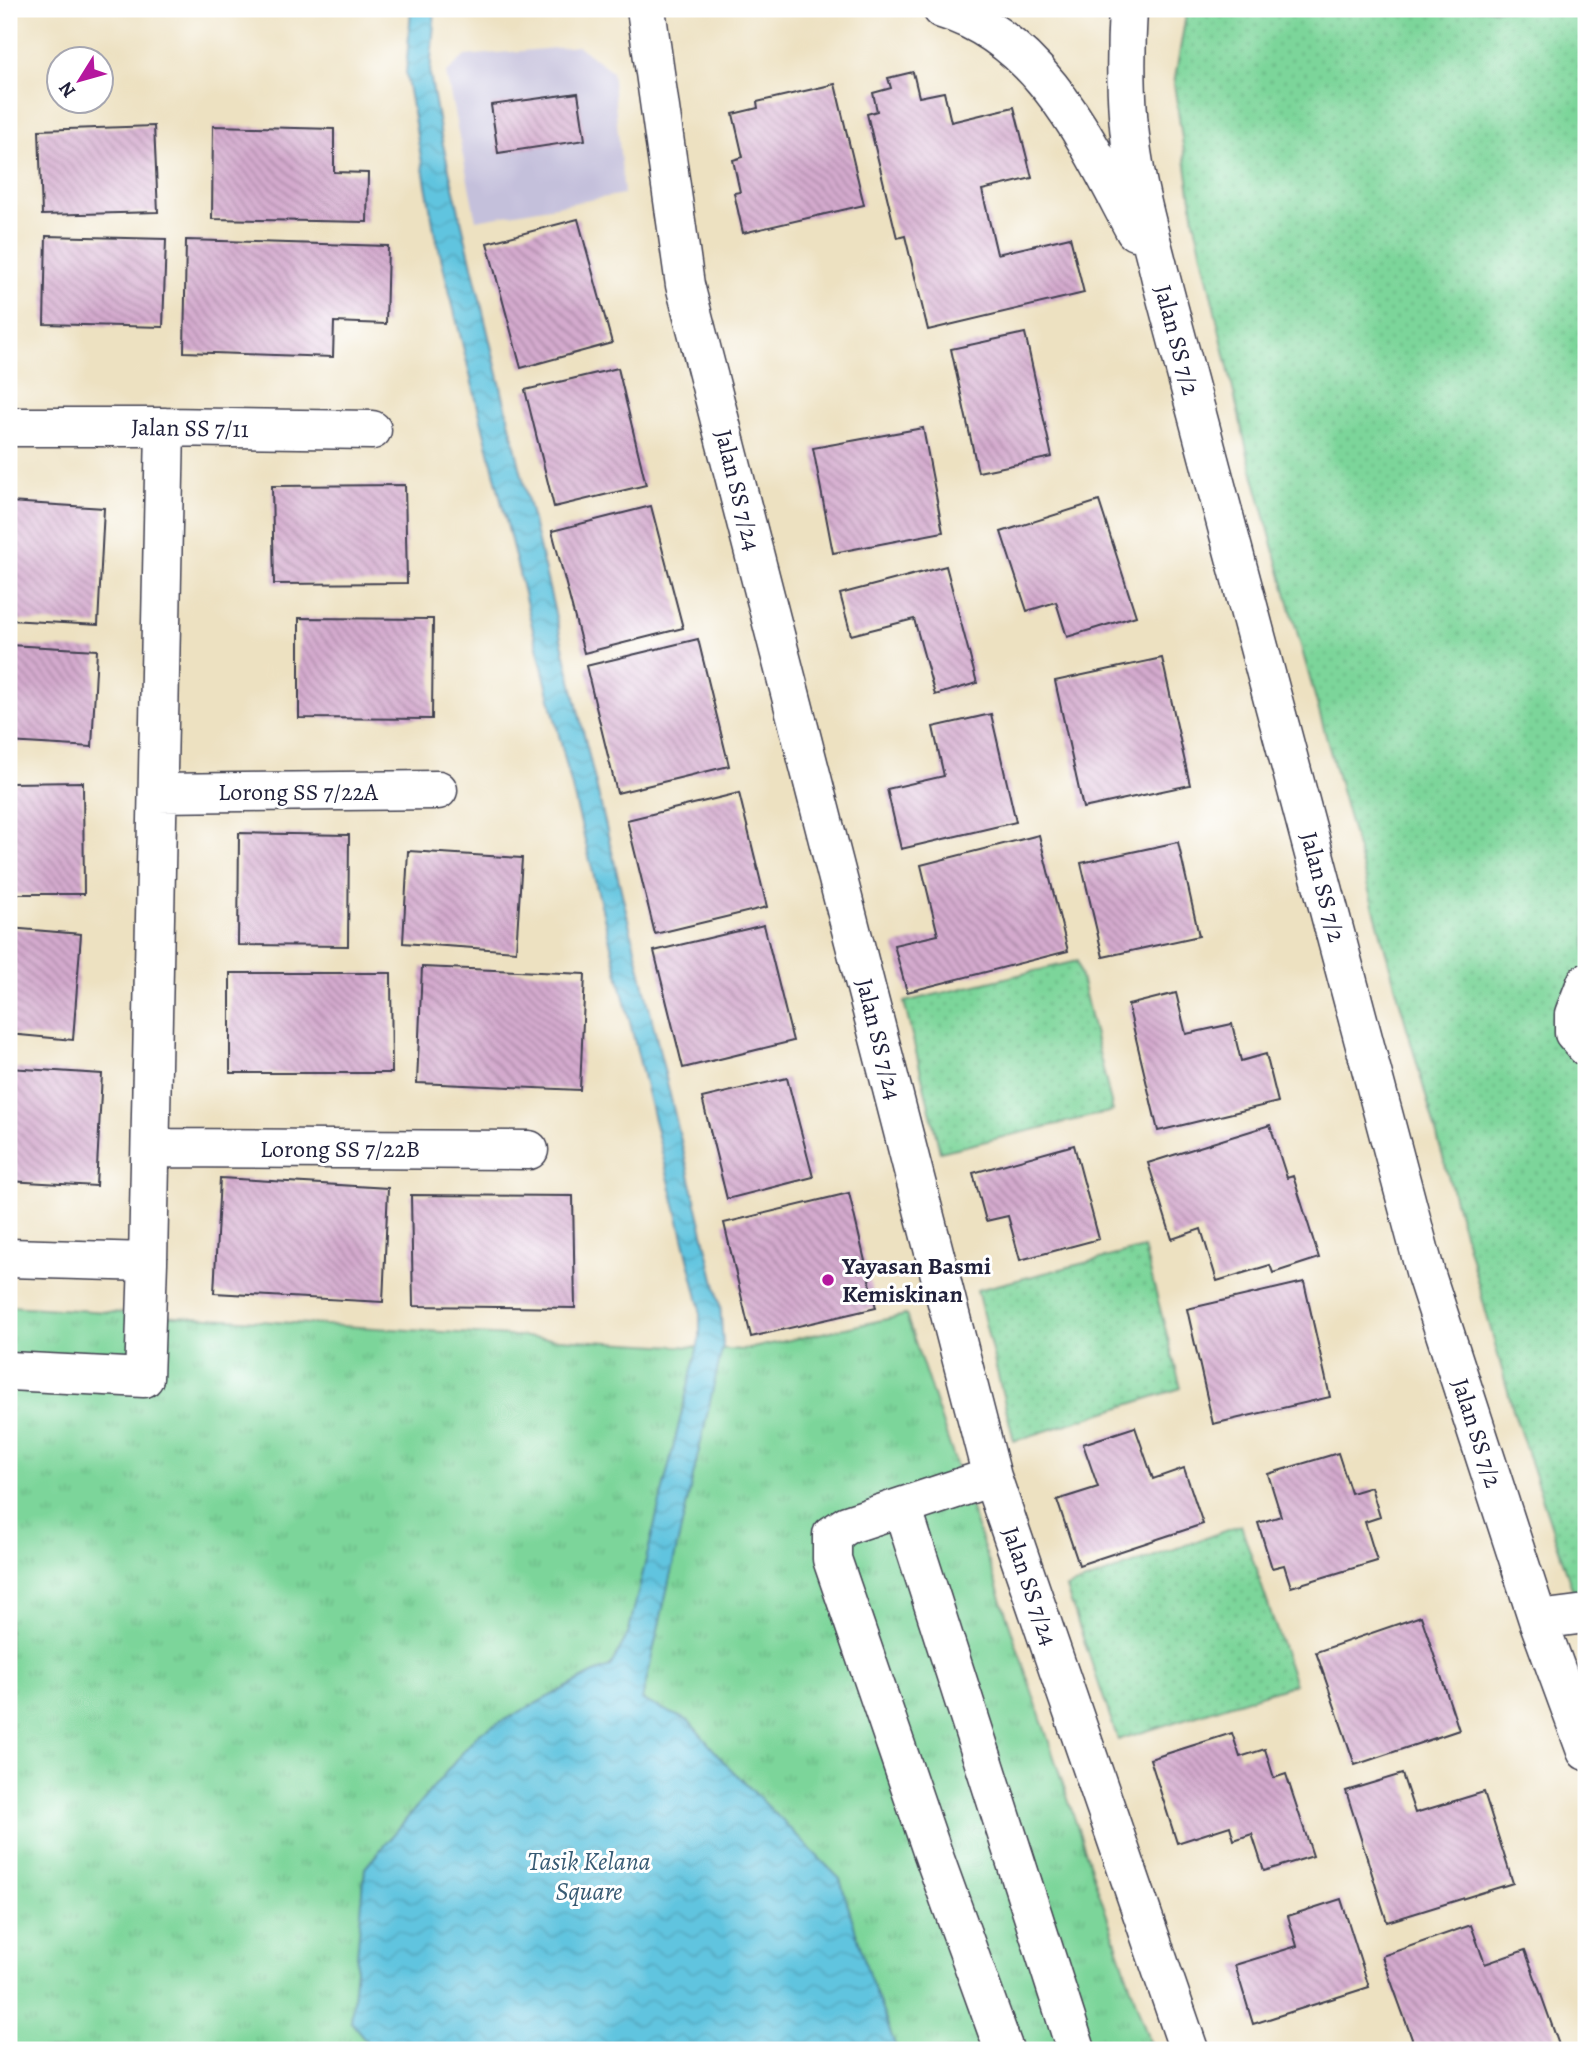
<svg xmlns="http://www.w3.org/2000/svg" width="1595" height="2059" viewBox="0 0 1595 2059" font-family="Alegreya,serif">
  <defs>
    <pattern id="grass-dots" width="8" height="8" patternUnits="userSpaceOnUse" patternTransform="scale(1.75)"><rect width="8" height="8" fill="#7cd59a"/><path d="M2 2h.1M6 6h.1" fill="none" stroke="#6bb786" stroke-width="1.8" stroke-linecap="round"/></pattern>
    <pattern id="park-tufts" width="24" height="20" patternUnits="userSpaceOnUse" patternTransform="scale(1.75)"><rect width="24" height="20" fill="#7cd59a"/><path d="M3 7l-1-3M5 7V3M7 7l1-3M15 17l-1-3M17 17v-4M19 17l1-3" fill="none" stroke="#6bb786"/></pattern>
    <pattern id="water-waves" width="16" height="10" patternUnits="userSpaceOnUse" patternTransform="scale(1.75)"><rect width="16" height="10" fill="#61c4df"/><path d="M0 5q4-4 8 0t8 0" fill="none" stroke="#54a8c0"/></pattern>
    <pattern id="building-back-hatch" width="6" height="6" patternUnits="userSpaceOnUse" patternTransform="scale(1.75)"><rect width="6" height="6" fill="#d4aace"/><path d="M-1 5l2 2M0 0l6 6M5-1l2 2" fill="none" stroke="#ac8aa8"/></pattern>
  </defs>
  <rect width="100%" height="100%" fill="#fff"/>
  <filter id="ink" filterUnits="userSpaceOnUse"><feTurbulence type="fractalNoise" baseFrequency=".0143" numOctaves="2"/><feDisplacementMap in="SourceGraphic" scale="14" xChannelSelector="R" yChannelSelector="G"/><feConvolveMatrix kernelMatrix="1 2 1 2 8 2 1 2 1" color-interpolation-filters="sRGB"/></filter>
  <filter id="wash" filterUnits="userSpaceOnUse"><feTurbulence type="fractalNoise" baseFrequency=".00686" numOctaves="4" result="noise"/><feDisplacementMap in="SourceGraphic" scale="28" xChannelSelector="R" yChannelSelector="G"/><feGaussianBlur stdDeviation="1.57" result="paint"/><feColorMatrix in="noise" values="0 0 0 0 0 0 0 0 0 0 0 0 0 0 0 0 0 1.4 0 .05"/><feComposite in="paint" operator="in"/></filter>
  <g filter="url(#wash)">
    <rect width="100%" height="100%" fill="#ede1c1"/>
    <path fill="#c4c0db" d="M 578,46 L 612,71 L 624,194 L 476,220 L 446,73 L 465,56 Z"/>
    <path fill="url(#grass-dots)" stroke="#4f7c6a" stroke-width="2" d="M 1187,9 L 1586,9 L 1586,1631 L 1514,1413 L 1249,459 L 1194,220 L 1174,84 Z
      M 1077,961 L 1113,1111 L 940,1152 L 904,1002 Z
      M 1144,1248 L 1181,1388 L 1014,1441 L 977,1290 Z
      M 1241,1525 L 1295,1684 L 1118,1740 L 1066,1588 Z"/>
    <path fill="url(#park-tufts)" stroke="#4f7c6a" stroke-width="2" d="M 9,1306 L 743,1350 L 906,1315 L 1152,2050 L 9,2050 Z"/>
    <path fill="url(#water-waves)" stroke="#42738d" stroke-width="2" d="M 411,9 L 435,9 L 430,74 L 441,136 L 720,1304 L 723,1345 L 642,1700 L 689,1721 L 725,1763 L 840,1879 L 869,1975 L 897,2050 L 374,2050 L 351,2022 L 365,1868 L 479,1733 L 592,1674 L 610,1667 L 628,1634 L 700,1337 L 700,1306 L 434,229 L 406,74 Z"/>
    <g id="blocks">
      <path fill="url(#building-back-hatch)" d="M 913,72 L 919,97 L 944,92 L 951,122 L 1014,107 L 1032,178 L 982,190 L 997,254 L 1070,237 L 1084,293 L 928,330 L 905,236 L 897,238 L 867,114 L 877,111 L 873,93 L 891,88 L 888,78 Z
        M 835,84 L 864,205 L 743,233 L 734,193 L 740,192 L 733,160 L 743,157 L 733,114 L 758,108 L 757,102 Z
        M 578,93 L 585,140 L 498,153 L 491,105 Z
        M 154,126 L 158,212 L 42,215 L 39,130 Z
        M 213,126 L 334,129 L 334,172 L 368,173 L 367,222 L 212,219 Z
        M 578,219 L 612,343 L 521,368 L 487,243 Z
        M 46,236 L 166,239 L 163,327 L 44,324 Z
        M 186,240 L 388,246 L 386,324 L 334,322 L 333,357 L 184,352 Z
        M 1025,333 L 1052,457 L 978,472 L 951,349 Z
        M 618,368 L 646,485 L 554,507 L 525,390 Z
        M 923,428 L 943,532 L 833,553 L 813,448 Z
        M 405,485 L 407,583 L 274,584 L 272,486 Z
        M 1099,501 L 1136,616 L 1067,637 L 1056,602 L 1027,611 L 1001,532 Z
        M 9,502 L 104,508 L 98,625 L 9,620 Z
        M 651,506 L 683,628 L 584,653 L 552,531 Z
        M 946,566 L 977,683 L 935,695 L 914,619 L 851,635 L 840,594 Z
        M 299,618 L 433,619 L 432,719 L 299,718 Z
        M 698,639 L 729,766 L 617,793 L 586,666 Z
        M 9,645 L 97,650 L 92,747 L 9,742 Z
        M 1162,658 L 1190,785 L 1083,808 L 1055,681 Z
        M 991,714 L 1016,822 L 901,849 L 887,789 L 944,776 L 933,727 Z
        M 83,782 L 84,894 L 9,894 L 9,783 Z
        M 739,793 L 767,907 L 655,934 L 627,820 Z
        M 239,833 L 349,835 L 348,946 L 238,945 Z
        M 1039,835 L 1068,951 L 907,992 L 894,945 L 938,935 L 921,865 Z
        M 1178,842 L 1199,936 L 1103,957 L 1081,863 Z
        M 408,851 L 522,858 L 516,951 L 403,943 Z
        M 764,925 L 793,1041 L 683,1068 L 654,951 Z
        M 9,928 L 81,934 L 73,1040 L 9,1034 Z
        M 422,967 L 585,974 L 580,1090 L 417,1083 Z
        M 230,973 L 391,973 L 392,1073 L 230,1073 Z
        M 1176,993 L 1186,1034 L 1232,1024 L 1241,1061 L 1266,1054 L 1278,1102 L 1158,1131 L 1128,1005 Z
        M 9,1068 L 102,1074 L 96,1186 L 9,1181 Z
        M 787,1078 L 813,1177 L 727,1199 L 702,1098 Z
        M 1270,1125 L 1287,1178 L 1293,1176 L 1319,1258 L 1273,1273 L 1270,1265 L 1217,1281 L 1201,1229 L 1172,1239 L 1148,1163 Z
        M 1074,1145 L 1099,1239 L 1020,1260 L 1008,1216 L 986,1221 L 973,1173 Z
        M 220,1178 L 388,1188 L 383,1302 L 214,1293 Z
        M 849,1193 L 876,1308 L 751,1337 L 724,1223 Z
        M 411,1195 L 573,1196 L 575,1308 L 413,1306 Z
        M 1304,1282 L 1330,1397 L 1213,1424 L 1187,1309 Z
        M 1135,1427 L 1153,1479 L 1184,1468 L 1203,1524 L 1079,1565 L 1057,1500 L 1098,1487 L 1083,1444 Z
        M 1338,1453 L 1351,1493 L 1371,1487 L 1380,1517 L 1365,1522 L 1377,1561 L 1291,1587 L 1284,1565 L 1272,1568 L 1258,1523 L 1281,1516 L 1268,1474 Z
        M 1421,1616 L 1459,1730 L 1355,1765 L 1316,1652 Z
        M 1232,1733 L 1240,1757 L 1265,1749 L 1274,1778 L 1286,1774 L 1313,1856 L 1264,1871 L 1252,1834 L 1234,1840 L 1230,1826 L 1177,1843 L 1150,1759 Z
        M 1402,1774 L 1415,1813 L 1484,1792 L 1513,1883 L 1387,1922 L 1346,1791 Z
        M 1341,1899 L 1369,1987 L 1253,2024 L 1235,1965 L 1297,1946 L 1288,1916 Z
        M 1471,1925 L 1485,1964 L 1525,1950 L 1559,2045 L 1543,2050 L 1416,2050 L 1382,1956 Z"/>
    </g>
  </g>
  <g filter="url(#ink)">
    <use href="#blocks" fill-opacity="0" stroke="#403f4f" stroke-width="2"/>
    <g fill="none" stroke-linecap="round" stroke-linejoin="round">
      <defs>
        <path id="minor" d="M 646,9 L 685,285 L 992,1477 L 1189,2050
          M 942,9 C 1043,39 1089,145 1135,231
          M 1128,9 C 1125,60 1125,113 1134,164 C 1140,202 1152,241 1161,279 L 1426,1275 L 1538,1620 L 1586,1751
          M 9,427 L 165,427 L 372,430
          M 158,793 L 438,790
          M 1586,983 L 1574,1014 L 1574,1033 L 1586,1047
          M 151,1148 L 529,1150
          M 9,1258 L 148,1262 L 165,427
          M 9,1371 L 144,1378 L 148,1262
          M 992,1477 L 847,1525 L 832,1535 L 832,1559 L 932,1851 L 1004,2050
          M 902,1507 L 1076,2050
          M 1538,1620 L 1586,1614"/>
      </defs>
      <use href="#minor" stroke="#403f4f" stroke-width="41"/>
      <use href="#minor" stroke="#fff" stroke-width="38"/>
    </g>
  </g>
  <circle fill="#b5179e" stroke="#fff" stroke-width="2.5" cx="828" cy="1280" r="7"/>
  <g text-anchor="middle" stroke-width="6" stroke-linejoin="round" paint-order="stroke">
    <g font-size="24" fill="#22223b" stroke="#fff">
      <text transform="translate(1177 340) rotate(75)" y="8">Jalan SS 7/2</text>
      <text transform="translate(190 428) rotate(1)" y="8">Jalan SS 7/11</text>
      <text transform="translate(738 490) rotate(76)" y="8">Jalan SS 7/24</text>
      <text x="298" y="800">Lorong SS 7/22A</text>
      <text transform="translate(1323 887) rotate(75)" y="8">Jalan SS 7/2</text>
      <text transform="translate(879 1039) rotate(76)" y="8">Jalan SS 7/24</text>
      <text x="340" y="1157">Lorong SS 7/22B</text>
      <text transform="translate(1477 1433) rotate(72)" y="8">Jalan SS 7/2</text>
      <text transform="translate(1030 1586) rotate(71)" y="8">Jalan SS 7/24</text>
    </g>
    <g font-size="24" font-weight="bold" fill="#22223b" stroke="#fff" text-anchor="start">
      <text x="842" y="1274">Yayasan Basmi<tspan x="842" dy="28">Kemiskinan</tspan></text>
    </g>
    <g font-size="26" font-style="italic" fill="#385b74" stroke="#fff">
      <text x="589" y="1870">Tasik Kelana<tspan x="589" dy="30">Square</tspan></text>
    </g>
  </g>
  <rect width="1595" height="2059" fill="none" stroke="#fff" stroke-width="35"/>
  <g transform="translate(80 80) rotate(233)"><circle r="33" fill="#ffffff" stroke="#a7a7b1" stroke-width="2"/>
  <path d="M0-5L12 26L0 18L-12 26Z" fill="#b5179e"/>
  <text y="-10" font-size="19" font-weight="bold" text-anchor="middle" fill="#22223b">N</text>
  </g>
</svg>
